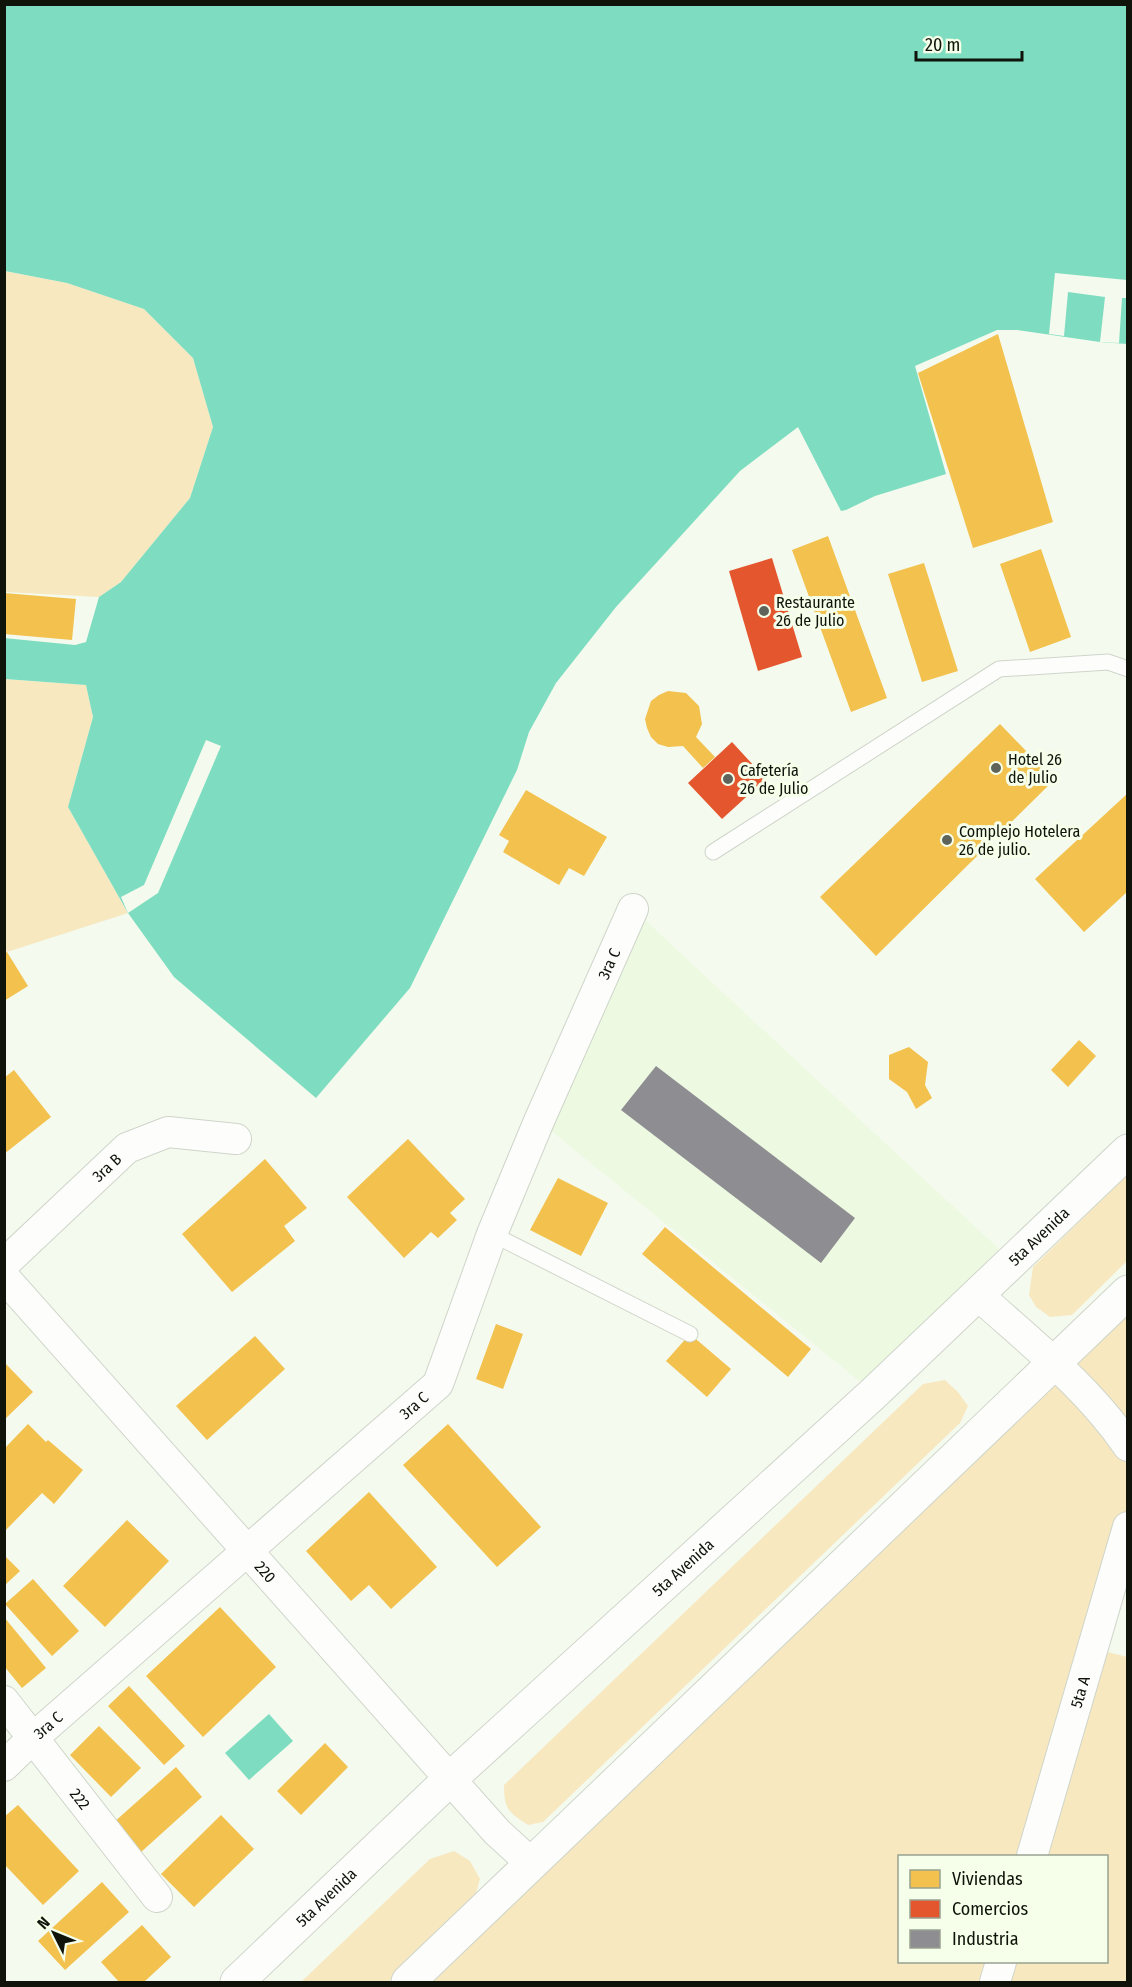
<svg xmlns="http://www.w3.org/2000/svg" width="1132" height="1987" viewBox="0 0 1132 1987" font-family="'Fira Sans Condensed',sans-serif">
  <rect width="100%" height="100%" fill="#f4faee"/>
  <path fill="#edf9e1" d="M 633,909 L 1012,1261 L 874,1393 L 539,1121 Z"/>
  <path fill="#f7e8c0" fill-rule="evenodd" d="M 4,271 L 67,283 L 144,309 L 193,358 L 213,427 L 190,498 L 121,582 L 99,597 L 5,592 Z
    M 4,679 L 86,685 L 93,717 L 68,807 L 128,913 L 7,952 L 4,947 Z
    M 1127,1175 L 1127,1261 L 1072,1315 L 1050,1317 L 1036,1307 L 1029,1295 L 1033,1267 Z
    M 1127,1292 L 1127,1527 L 1093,1648 L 1127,1657 L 1127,1982 L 408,1982 ZM 900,1856 L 1106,1856 L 1106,1962 L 900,1962 Z
    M 945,1380 L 958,1392 L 968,1406 L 960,1423 L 543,1822 L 528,1825 C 508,1812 504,1809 504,1785 L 923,1384 Z
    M 454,1851 L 470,1861 L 480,1879 L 474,1900 L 388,1982 L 301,1982 L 430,1859 Z"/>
  <path fill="#7eddc0" d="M 5,5 L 1127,5 L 1127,344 L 1100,342 L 1017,330 L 997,330 L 915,366 L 946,474 L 875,496 L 846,510 L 841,511 L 798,427 L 740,471 L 616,607 L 556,683 L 529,732 L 517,770 L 410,988 L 316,1098 L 174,977 L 128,913 L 68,807 L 93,717 L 86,685 L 5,679 L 4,638 L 75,645 L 86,642 L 99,597 L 121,582 L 190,498 L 213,427 L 193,358 L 144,309 L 67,283 L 5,271 Z
    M 269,1714 L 293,1741 L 249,1780 L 225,1753 Z"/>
  <path fill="#f4faee" d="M 1055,273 L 1127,280 L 1127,298 L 1122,298 L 1119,343 L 1100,342 L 1105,297 L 1068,292 L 1064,336 L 1049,334 Z
    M 206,740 L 221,746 L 158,893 L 128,913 L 121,897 L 144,885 Z"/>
  <path fill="#f2c14e" d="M 998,334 L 1053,522 L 973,548 L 918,373 Z
    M 828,536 L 887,698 L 851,712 L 792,550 Z
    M 1041,549 L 1071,637 L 1030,652 L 1000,564 Z
    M 924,563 L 958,671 L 922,682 L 888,574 Z
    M 4,593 L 76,599 L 72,640 L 4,634 Z
    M 668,691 L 686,693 L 699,706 L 702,724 L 696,737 L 715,757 L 703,768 L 683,746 L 668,747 L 658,744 L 651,737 L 647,728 L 645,719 L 651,701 L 659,695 Z
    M 1000,724 L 1054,780 L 876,956 L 820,897 Z
    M 526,790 L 607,837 L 584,876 L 569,868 L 559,885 L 503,852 L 509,841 L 499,835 Z
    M 1128,793 L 1128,891 L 1084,932 L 1035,879 Z
    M 7,952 L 28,986 L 4,1001 L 4,953 Z
    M 1079,1040 L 1096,1056 L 1068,1087 L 1051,1070 Z
    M 909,1047 L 928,1062 L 925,1085 L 932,1098 L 916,1109 L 907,1092 L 889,1079 L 889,1055 Z
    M 14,1070 L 51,1117 L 4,1154 L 4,1078 Z
    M 408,1139 L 465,1199 L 450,1213 L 457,1220 L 438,1238 L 431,1232 L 404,1258 L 347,1197 Z
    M 265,1159 L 307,1208 L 284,1226 L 295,1241 L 232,1292 L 182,1234 Z
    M 558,1178 L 608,1203 L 581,1256 L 530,1230 Z
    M 665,1227 L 811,1349 L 788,1377 L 642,1254 Z
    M 496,1324 L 523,1334 L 503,1389 L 476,1379 Z
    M 690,1334 L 731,1369 L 707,1397 L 666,1361 Z
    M 255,1336 L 285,1369 L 207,1440 L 176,1406 Z
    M 4,1362 L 33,1392 L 4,1420 Z
    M 28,1424 L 46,1442 L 48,1440 L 83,1470 L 54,1504 L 42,1493 L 4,1532 L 4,1449 Z
    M 448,1424 L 541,1527 L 497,1567 L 403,1465 Z
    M 369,1492 L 437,1567 L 391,1609 L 369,1585 L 351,1601 L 306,1551 Z
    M 127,1520 L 169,1561 L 105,1627 L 63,1586 Z
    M 4,1555 L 20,1571 L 4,1586 Z
    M 33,1579 L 79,1631 L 52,1656 L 5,1604 Z
    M 220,1607 L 276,1667 L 203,1737 L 146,1676 Z
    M 4,1617 L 46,1668 L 22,1688 L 4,1666 Z
    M 129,1686 L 185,1746 L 164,1765 L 108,1706 Z
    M 99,1726 L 141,1768 L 111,1797 L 70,1755 Z
    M 325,1743 L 348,1767 L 301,1815 L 277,1791 Z
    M 176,1767 L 202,1797 L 140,1853 L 113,1823 Z
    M 18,1805 L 79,1871 L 43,1905 L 4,1864 L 4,1817 Z
    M 221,1815 L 254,1849 L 194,1907 L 161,1874 Z
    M 102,1882 L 129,1912 L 65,1970 L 38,1941 Z
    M 142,1925 L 171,1957 L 144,1982 L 119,1982 L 101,1962 Z"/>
  <path fill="#e4572e" d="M 772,558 L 802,657 L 758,671 L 729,571 Z
    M 732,742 L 766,779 L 722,819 L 688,783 Z"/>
  <path fill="#8d8d92" d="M 656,1066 L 855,1218 L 821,1263 L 621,1110 Z"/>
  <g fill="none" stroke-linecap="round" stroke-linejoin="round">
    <defs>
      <path id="lane" d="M 713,852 L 999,669 L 1108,662 L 1128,669
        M 492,1234 L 690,1334"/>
      <g id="street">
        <path id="s1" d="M 4,1264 L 127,1148 L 168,1132 L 236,1139"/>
        <path id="s2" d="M 4,1277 L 497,1832 L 532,1864"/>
        <path d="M 978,1295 C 1030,1342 1088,1387 1128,1446"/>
        <path id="s3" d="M 4,1701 L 157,1897"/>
        <path id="s4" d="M 4,1766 L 33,1738 L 438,1384 L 492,1234 L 539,1121 L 633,909"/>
        <path id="s5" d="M 1032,1856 L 1128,1527"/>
        <path d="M 995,1982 L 1001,1962"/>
      </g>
      <g id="highway">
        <path id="s6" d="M 237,1982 L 451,1778 L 874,1393 L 1128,1151"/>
        <path d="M 408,1982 L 1128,1292"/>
      </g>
    </defs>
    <use href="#lane" stroke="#cfd5ca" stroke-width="17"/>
    <use href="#street" stroke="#cfd5ca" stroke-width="32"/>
    <use href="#highway" stroke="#cfd5ca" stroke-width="35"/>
    <use href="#lane" stroke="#fdfefc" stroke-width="15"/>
    <use href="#street" stroke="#fdfefc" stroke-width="30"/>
    <use href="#highway" stroke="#fdfefc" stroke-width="33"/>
  </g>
  <g fill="#5f645a" stroke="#f5ffe9" stroke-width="2">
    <circle cx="764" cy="611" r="6"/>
    <circle cx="996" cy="768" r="6"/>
    <circle cx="728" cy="779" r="6"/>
    <circle cx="947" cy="840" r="6"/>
  </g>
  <g text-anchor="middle" stroke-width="6" stroke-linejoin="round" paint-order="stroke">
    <g font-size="16" fill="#0f130a" stroke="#f5ffe9" text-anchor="start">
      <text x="776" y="608">Restaurante<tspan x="776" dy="18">26 de Julio</tspan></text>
      <text x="1008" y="765">Hotel 26<tspan x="1008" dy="18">de Julio</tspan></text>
      <text x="740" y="776">Cafetería<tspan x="740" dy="18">26 de Julio</tspan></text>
      <text x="959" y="837">Complejo Hotelera<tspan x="959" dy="18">26 de julio.</tspan></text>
    </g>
    <g font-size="16" fill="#0f130a" stroke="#f5ffe9">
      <text dy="6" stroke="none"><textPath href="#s4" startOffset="1032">3ra C</textPath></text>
      <text dy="6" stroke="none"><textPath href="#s1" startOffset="141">3ra B</textPath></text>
      <text dy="6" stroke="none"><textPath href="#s6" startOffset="1095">5ta Avenida</textPath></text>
      <text dy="6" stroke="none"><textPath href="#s4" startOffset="546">3ra C</textPath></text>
      <text dy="6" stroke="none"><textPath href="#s6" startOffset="609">5ta Avenida</textPath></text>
      <text dy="6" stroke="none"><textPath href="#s2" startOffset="394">220</textPath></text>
      <text dy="6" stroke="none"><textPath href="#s5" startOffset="171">5ta A</textPath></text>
      <text dy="6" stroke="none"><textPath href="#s4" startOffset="60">3ra C</textPath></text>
      <text dy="6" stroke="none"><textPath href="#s3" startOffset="124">222</textPath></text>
      <text dy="6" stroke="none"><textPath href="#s6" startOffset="123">5ta Avenida</textPath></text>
    </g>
  </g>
  <rect width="1132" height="1987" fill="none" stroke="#0f130a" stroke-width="12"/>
  <rect x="898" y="1855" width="210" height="108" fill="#f5ffe9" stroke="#99a190" stroke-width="1.5"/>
  <rect x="910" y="1870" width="30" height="18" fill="#f2c14e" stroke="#99a190" stroke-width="1.5"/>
  <text x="952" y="1885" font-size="18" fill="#0f130a">Viviendas</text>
  <rect x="910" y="1900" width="30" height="18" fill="#e4572e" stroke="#99a190" stroke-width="1.5"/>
  <text x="952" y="1915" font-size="18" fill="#0f130a">Comercios</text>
  <rect x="910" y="1930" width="30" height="18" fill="#8d8d92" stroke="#99a190" stroke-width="1.5"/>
  <text x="952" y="1945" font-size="18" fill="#0f130a">Industria</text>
  <g transform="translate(54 1933) rotate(313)" stroke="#f5ffe9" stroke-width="4.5" paint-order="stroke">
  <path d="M0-4.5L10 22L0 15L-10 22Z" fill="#0f130a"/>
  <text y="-9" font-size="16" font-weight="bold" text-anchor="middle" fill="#0f130a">N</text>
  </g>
  <path d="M916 51v9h106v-9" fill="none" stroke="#0f130a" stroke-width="3"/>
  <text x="925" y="51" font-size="18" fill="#0f130a" stroke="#f5ffe9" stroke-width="4.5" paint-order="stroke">20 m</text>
</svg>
